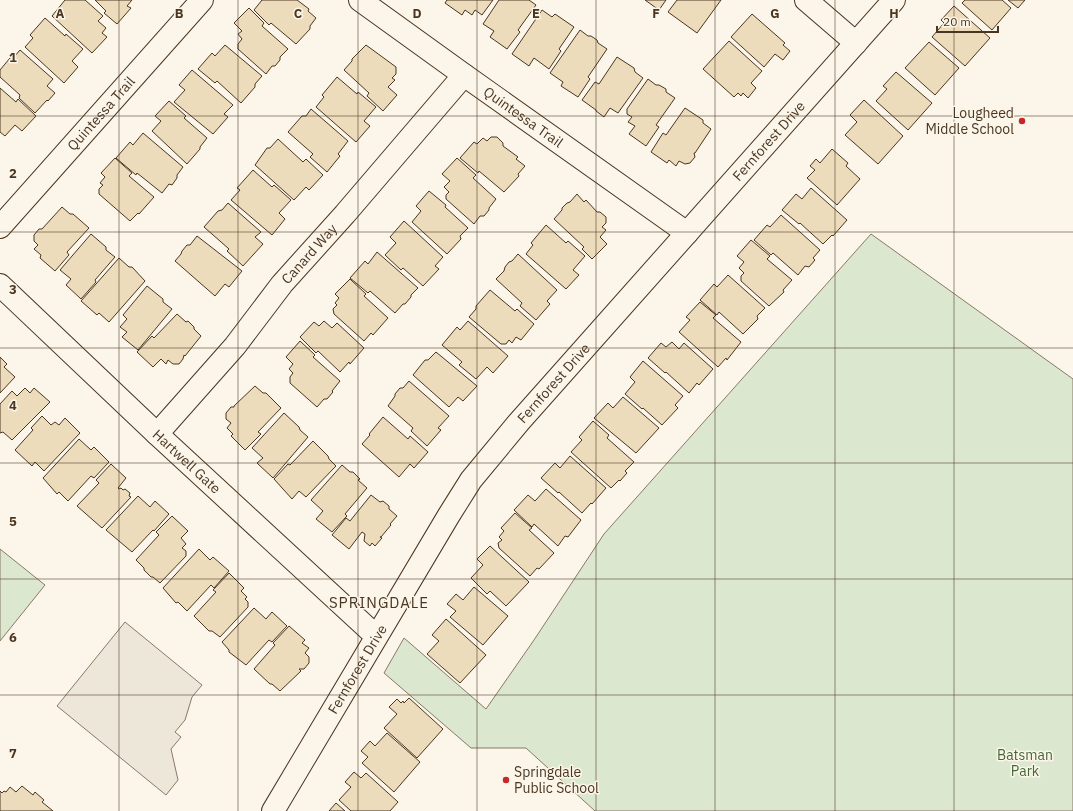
<svg xmlns="http://www.w3.org/2000/svg" width="1073" height="811" viewBox="0 0 1073 811" font-family="'IBM Plex Sans',sans-serif">
  <rect width="100%" height="100%" fill="#fbf6e9"/>
  <path fill="#dce7d0" stroke="#887966" d="M 871,234 L 1073,379 L 1073,811 L 595,811 L 526,748 L 471,748 L 384,673 L 404,638 L 486,709 L 534,640 L 604,534 Z
    M 0,549 L 45,585 L 0,641 Z"/>
  <path fill="#ede7d9" stroke="#887966" d="M 125,622 L 202,685 L 192,697 L 185,720 L 175,732 L 181,737 L 171,749 L 178,780 L 166,795 L 57,706 Z"/>
  <path fill="#ecdcbc" stroke="#4a3520" d="M 65,0 L 85,0 L 103,16 L 98,21 L 106,28 L 102,33 L 107,37 L 92,53 L 52,16 Z
    M 95,0 L 132,0 L 127,6 L 131,8 L 117,24 L 104,13 L 106,11 Z
    M 262,0 L 297,0 L 309,9 L 308,11 L 316,18 L 310,26 L 310,29 L 296,44 L 271,23 L 269,25 L 254,10 Z
    M 447,0 L 493,0 L 482,15 L 475,10 L 472,15 L 465,10 L 462,15 L 445,3 Z
    M 499,0 L 529,0 L 536,5 L 518,30 L 520,32 L 507,49 L 490,37 L 494,31 L 483,24 Z
    M 645,0 L 666,0 L 659,10 Z
    M 677,0 L 721,0 L 697,33 L 668,12 Z
    M 965,0 L 1002,0 L 1011,8 L 992,30 L 962,3 Z
    M 1008,0 L 1025,0 L 1018,8 Z
    M 954,6 L 990,38 L 965,66 L 932,37 L 944,23 L 941,20 Z
    M 249,8 L 264,23 L 262,26 L 288,49 L 280,57 L 280,60 L 275,66 L 272,66 L 266,74 L 238,49 L 238,44 L 242,39 L 238,34 L 242,31 L 234,23 Z
    M 542,10 L 552,17 L 555,14 L 574,27 L 559,49 L 561,51 L 549,69 L 534,58 L 529,66 L 512,54 Z
    M 752,14 L 785,43 L 783,45 L 790,51 L 783,60 L 775,54 L 764,67 L 731,37 Z
    M 45,18 L 65,36 L 66,34 L 83,49 L 72,61 L 78,67 L 64,83 L 25,47 L 33,38 L 30,35 Z
    M 580,30 L 588,36 L 591,36 L 597,40 L 598,43 L 607,49 L 588,77 L 590,79 L 578,97 L 561,86 L 563,82 L 550,73 Z
    M 729,41 L 762,71 L 751,83 L 756,88 L 748,98 L 743,93 L 741,96 L 738,93 L 734,97 L 703,69 Z
    M 929,42 L 959,68 L 935,95 L 905,68 Z
    M 225,45 L 262,76 L 255,84 L 255,87 L 241,103 L 217,81 L 215,83 L 198,69 L 212,53 L 215,56 Z
    M 366,45 L 396,67 L 396,74 L 392,78 L 395,80 L 388,87 L 397,95 L 383,111 L 367,96 L 369,93 L 344,70 L 352,61 L 352,59 Z
    M 20,50 L 53,79 L 47,86 L 55,93 L 48,101 L 47,100 L 35,113 L 19,98 L 20,95 L 0,77 L 0,70 L 10,58 L 14,57 Z
    M 617,57 L 634,68 L 635,72 L 643,78 L 618,113 L 610,108 L 604,117 L 596,111 L 596,110 L 582,100 L 595,82 L 599,84 Z
    M 192,70 L 233,105 L 224,114 L 228,117 L 213,134 L 174,102 L 185,90 L 179,85 Z
    M 896,72 L 932,103 L 908,130 L 876,101 L 887,89 L 883,86 Z
    M 337,77 L 357,94 L 358,92 L 376,107 L 364,121 L 370,126 L 356,142 L 316,107 L 324,97 L 322,95 Z
    M 648,79 L 656,85 L 659,85 L 666,89 L 666,92 L 675,98 L 656,125 L 659,127 L 646,146 L 629,134 L 635,126 L 628,122 L 632,117 L 627,114 L 627,109 Z
    M 0,88 L 16,102 L 18,99 L 36,116 L 22,131 L 15,125 L 5,136 L 0,132 Z
    M 864,100 L 903,136 L 878,164 L 845,135 L 857,122 L 850,115 Z
    M 169,101 L 186,116 L 184,118 L 207,138 L 200,147 L 200,149 L 187,164 L 152,131 L 161,121 L 155,116 Z
    M 685,108 L 703,120 L 703,123 L 711,129 L 695,153 L 694,153 L 695,157 L 690,163 L 685,164 L 679,161 L 676,166 L 669,160 L 667,163 L 651,152 L 663,133 L 666,135 Z
    M 311,109 L 348,141 L 338,154 L 340,156 L 327,172 L 310,157 L 313,154 L 288,132 L 302,116 L 306,116 Z
    M 143,133 L 183,167 L 177,175 L 177,178 L 172,185 L 169,184 L 162,193 L 137,173 L 136,175 L 116,158 L 130,142 L 133,145 Z
    M 491,137 L 497,137 L 503,143 L 503,146 L 518,157 L 516,159 L 525,166 L 518,174 L 519,176 L 504,192 L 479,171 L 478,173 L 460,158 L 474,142 L 477,144 L 483,138 L 487,141 Z
    M 278,139 L 303,162 L 306,159 L 323,175 L 309,190 L 306,187 L 294,200 L 255,165 L 267,148 L 270,148 Z
    M 832,149 L 848,163 L 846,166 L 860,179 L 837,205 L 807,178 L 815,170 L 810,166 L 816,159 L 820,163 Z
    M 115,158 L 132,173 L 129,176 L 154,197 L 139,214 L 138,213 L 130,221 L 99,194 L 99,189 L 103,185 L 100,183 L 105,177 L 101,173 Z
    M 457,158 L 476,175 L 473,178 L 496,199 L 489,208 L 489,210 L 484,216 L 480,216 L 474,224 L 446,199 L 446,195 L 449,192 L 444,187 L 450,181 L 442,174 Z
    M 253,170 L 272,187 L 274,185 L 291,200 L 279,213 L 285,219 L 272,235 L 231,200 L 240,190 L 237,188 Z
    M 811,188 L 847,220 L 833,236 L 832,235 L 823,244 L 800,223 L 799,224 L 782,210 L 796,194 L 802,199 Z
    M 429,191 L 446,205 L 445,207 L 468,228 L 460,236 L 461,239 L 447,254 L 412,222 L 421,211 L 416,206 Z
    M 577,194 L 584,202 L 586,200 L 597,212 L 600,212 L 606,217 L 606,223 L 602,227 L 606,230 L 600,237 L 607,244 L 592,259 L 582,249 L 584,247 L 554,219 L 562,210 L 562,208 L 567,203 L 570,202 Z
    M 228,203 L 261,232 L 255,237 L 263,244 L 243,266 L 227,251 L 229,249 L 204,227 L 218,211 L 222,210 Z
    M 62,207 L 70,214 L 73,214 L 89,228 L 67,252 L 69,255 L 55,271 L 40,258 L 41,255 L 34,249 L 38,245 L 34,241 L 34,235 L 39,229 L 42,229 Z
    M 781,215 L 820,250 L 813,258 L 815,260 L 809,267 L 805,266 L 798,275 L 773,253 L 771,255 L 754,240 L 767,225 L 770,227 Z
    M 404,221 L 443,257 L 435,266 L 439,269 L 423,286 L 403,268 L 401,270 L 385,255 L 396,243 L 390,237 Z
    M 546,225 L 566,243 L 568,241 L 585,256 L 573,270 L 579,275 L 566,289 L 526,254 L 533,245 L 531,243 Z
    M 91,234 L 106,247 L 106,250 L 115,257 L 95,280 L 96,282 L 81,299 L 66,285 L 71,279 L 60,270 Z
    M 197,236 L 242,271 L 229,287 L 225,284 L 215,296 L 175,261 L 181,254 L 182,251 L 187,245 L 190,245 Z
    M 751,240 L 770,256 L 767,259 L 792,280 L 783,290 L 784,292 L 769,306 L 741,281 L 741,276 L 744,273 L 739,268 L 744,262 L 737,256 Z
    M 377,252 L 418,288 L 411,295 L 411,297 L 405,304 L 403,304 L 395,313 L 370,291 L 368,293 L 350,278 L 365,261 L 368,264 Z
    M 518,254 L 557,290 L 547,301 L 550,304 L 536,320 L 520,306 L 522,303 L 496,279 L 504,271 L 505,267 L 509,262 L 512,261 Z
    M 119,258 L 129,267 L 132,267 L 145,281 L 109,322 L 99,313 L 97,315 L 81,301 Z
    M 728,275 L 765,308 L 757,316 L 758,319 L 743,334 L 719,312 L 717,315 L 700,300 L 714,284 L 717,287 Z
    M 350,279 L 366,294 L 364,296 L 388,318 L 373,335 L 371,333 L 364,341 L 334,314 L 333,309 L 337,305 L 335,303 L 339,298 L 335,294 Z
    M 147,286 L 163,299 L 163,302 L 172,309 L 138,350 L 122,337 L 127,332 L 120,327 L 127,319 L 123,315 Z
    M 490,290 L 515,311 L 517,309 L 534,324 L 521,340 L 516,337 L 512,343 L 509,340 L 506,344 L 501,344 L 469,317 L 476,309 L 476,306 Z
    M 700,302 L 716,315 L 713,318 L 741,342 L 727,360 L 726,358 L 718,367 L 679,332 L 690,320 L 686,317 Z
    M 177,314 L 186,322 L 188,321 L 194,327 L 194,329 L 201,336 L 185,356 L 184,355 L 183,359 L 179,364 L 173,364 L 168,360 L 166,364 L 161,359 L 153,367 L 137,352 L 152,336 L 154,338 Z
    M 324,321 L 332,328 L 337,323 L 364,348 L 350,364 L 349,362 L 340,372 L 318,351 L 316,353 L 300,337 L 314,322 L 319,326 Z
    M 468,321 L 508,356 L 493,373 L 487,367 L 476,379 L 459,365 L 462,362 L 442,345 L 457,327 L 460,330 Z
    M 300,341 L 315,355 L 313,357 L 340,381 L 332,391 L 333,392 L 327,399 L 324,399 L 317,407 L 290,383 L 290,377 L 293,373 L 289,369 L 293,364 L 286,357 Z
    M 672,342 L 679,349 L 684,343 L 713,369 L 699,385 L 697,383 L 689,393 L 666,372 L 665,373 L 648,358 L 661,343 L 666,347 Z
    M 436,352 L 477,386 L 463,401 L 458,397 L 449,407 L 413,375 L 425,360 L 428,360 Z
    M 0,357 L 7,364 L 4,367 L 15,377 L 0,393 Z
    M 643,361 L 683,396 L 675,405 L 678,408 L 662,425 L 643,408 L 642,409 L 625,394 L 635,382 L 630,377 Z
    M 409,381 L 449,416 L 438,428 L 441,430 L 427,446 L 411,431 L 413,428 L 388,406 L 395,396 L 395,394 L 400,388 L 403,388 Z
    M 255,386 L 263,393 L 266,393 L 281,408 L 258,432 L 261,434 L 245,450 L 231,436 L 233,434 L 227,428 L 231,423 L 226,419 L 226,413 L 231,407 L 234,407 L 234,406 Z
    M 25,388 L 30,393 L 34,388 L 50,402 L 12,440 L 3,432 L 0,433 L 0,404 L 12,391 L 17,396 Z
    M 623,397 L 659,428 L 636,453 L 594,418 L 608,403 L 613,408 Z
    M 284,413 L 299,427 L 300,430 L 308,437 L 273,478 L 257,463 L 263,458 L 252,448 Z
    M 42,416 L 51,425 L 55,422 L 59,425 L 65,418 L 80,433 L 44,471 L 35,462 L 32,466 L 15,450 L 33,430 L 31,428 Z
    M 383,417 L 408,439 L 410,436 L 428,452 L 414,468 L 410,464 L 399,477 L 362,444 L 370,435 L 369,434 Z
    M 593,421 L 609,435 L 607,438 L 634,462 L 625,471 L 627,473 L 620,481 L 619,480 L 611,488 L 571,452 L 582,440 L 579,437 Z
    M 79,439 L 91,450 L 94,447 L 109,462 L 94,478 L 91,476 L 68,501 L 59,492 L 57,494 L 43,478 Z
    M 313,441 L 328,456 L 329,459 L 336,466 L 306,497 L 299,491 L 292,499 L 274,479 L 288,464 L 290,465 Z
    M 570,456 L 606,488 L 592,504 L 591,503 L 582,513 L 559,492 L 558,493 L 541,478 L 555,463 L 560,468 Z
    M 111,464 L 126,478 L 118,488 L 119,489 L 121,488 L 123,490 L 125,489 L 130,493 L 129,496 L 131,497 L 102,528 L 77,506 L 99,483 L 96,480 Z
    M 342,465 L 350,472 L 353,472 L 360,479 L 358,480 L 367,488 L 345,514 L 347,516 L 332,532 L 316,519 L 323,511 L 311,500 Z
    M 546,489 L 581,520 L 568,537 L 565,536 L 558,546 L 534,524 L 532,527 L 514,510 L 528,495 L 535,501 Z
    M 371,495 L 380,502 L 383,501 L 389,506 L 389,509 L 397,516 L 390,524 L 391,525 L 381,537 L 380,537 L 382,538 L 375,546 L 372,543 L 370,546 L 364,541 L 365,534 L 362,532 L 349,549 L 332,535 L 346,518 L 350,521 Z
    M 138,496 L 150,507 L 155,501 L 169,514 L 154,531 L 153,530 L 132,552 L 106,530 Z
    M 515,513 L 532,528 L 529,530 L 554,553 L 539,569 L 537,568 L 530,576 L 499,548 L 498,543 L 502,540 L 499,537 L 504,531 L 501,528 Z
    M 172,516 L 188,531 L 181,538 L 186,544 L 182,548 L 186,551 L 186,556 L 160,583 L 153,577 L 151,577 L 144,570 L 144,568 L 136,560 L 159,535 L 156,532 Z
    M 490,546 L 529,582 L 506,606 L 490,591 L 487,594 L 471,578 L 483,565 L 477,559 Z
    M 199,549 L 210,560 L 213,557 L 229,571 L 214,588 L 211,585 L 187,611 L 178,602 L 176,603 L 163,588 Z
    M 229,573 L 244,588 L 241,591 L 247,597 L 245,599 L 248,602 L 248,607 L 220,637 L 212,631 L 209,631 L 194,616 L 216,592 L 213,590 Z
    M 474,587 L 508,616 L 483,645 L 450,617 L 456,611 L 447,604 L 456,594 L 463,600 Z
    M 254,608 L 266,619 L 272,612 L 287,626 L 272,642 L 269,640 L 246,665 L 229,652 L 229,650 L 222,642 Z
    M 446,619 L 486,655 L 460,683 L 427,654 L 439,641 L 432,635 Z
    M 289,626 L 305,640 L 302,643 L 309,648 L 305,653 L 309,657 L 309,663 L 304,669 L 299,669 L 301,671 L 280,691 L 272,684 L 270,684 L 254,669 L 275,645 L 273,643 Z
    M 409,698 L 443,729 L 417,758 L 384,728 L 397,714 L 389,707 L 397,699 L 401,703 L 403,701 L 404,703 Z
    M 387,733 L 420,762 L 394,792 L 362,763 L 368,757 L 361,751 L 370,741 L 375,746 Z
    M 354,772 L 361,778 L 366,773 L 398,802 L 390,811 L 351,811 L 339,800 L 351,787 L 345,782 Z
    M 22,786 L 33,795 L 35,792 L 44,800 L 42,802 L 53,811 L 0,811 L 0,791 L 2,793 L 4,791 L 6,792 L 10,787 L 16,792 Z
    M 336,803 L 345,811 L 329,811 Z"/>
  <g fill="none" stroke-linecap="round" stroke-linejoin="round">
    <defs>
      <g id="minor">
        <path id="s1" d="M 360,0 L 464,75 L 687,233"/>
        <path d="M 806,0 L 856,43"/>
        <path id="s2" d="M 0,227 L 202,0"/>
        <path id="s3" d="M 0,285 L 157,434 L 376,636"/>
        <path id="s4" d="M 157,434 L 235,346 L 282,284 L 345,214 L 464,75"/>
        <path id="s5" d="M 273,811 L 449,515 L 471,480 L 519,422 L 894,0"/>
      </g>
    </defs>
    <use href="#minor" stroke="#4a3520" stroke-width="24"/>
    <use href="#minor" stroke="#fbf6e9" stroke-width="22"/>
  </g>
  <path fill="none" stroke="#4a3520" stroke-width="1" stroke-opacity="0.55" d="M 119,0 L 119,811M 238,0 L 238,811M 358,0 L 358,811M 477,0 L 477,811M 596,0 L 596,811M 715,0 L 715,811M 835,0 L 835,811M 954,0 L 954,811M 0,116 L 1073,116M 0,232 L 1073,232M 0,348 L 1073,348M 0,463 L 1073,463M 0,579 L 1073,579M 0,695 L 1073,695"/>
  <g fill="#c62828" stroke="#fbf6e9" stroke-width="1.5">
    <circle cx="1022" cy="121" r="4"/>
    <circle cx="506" cy="780" r="4"/>
  </g>
  <g text-anchor="middle" stroke-width="3" stroke-linejoin="round" paint-order="stroke">
    <g font-size="14" fill="#4a3520" stroke="#fbf6e9" text-anchor="end">
      <text x="1014" y="118">Lougheed<tspan x="1014" dy="16">Middle School</tspan></text>
      <text x="514" y="777" text-anchor="start">Springdale<tspan x="514" dy="16">Public School</tspan></text>
    </g>
    <g font-size="14" fill="#4a3520" stroke="#fbf6e9">
      <text dy="5" stroke="none"><textPath href="#s2" startOffset="152">Quintessa Trail</textPath></text>
      <text dy="5" stroke="none"><textPath href="#s1" startOffset="201">Quintessa Trail</textPath></text>
      <text dy="5" stroke="none"><textPath href="#s5" startOffset="837">Fernforest Drive</textPath></text>
      <text dy="5" stroke="none"><textPath href="#s4" startOffset="236">Canard Way</textPath></text>
      <text dy="5" stroke="none"><textPath href="#s5" startOffset="513">Fernforest Drive</textPath></text>
      <text dy="5" stroke="none"><textPath href="#s3" startOffset="257">Hartwell Gate</textPath></text>
      <text dy="5" stroke="none"><textPath href="#s5" startOffset="165">Fernforest Drive</textPath></text>
    </g>
    <g font-size="14" fill="#436837" stroke="#fbf6e9">
      <text x="1025" y="760">Batsman<tspan x="1025" dy="16">Park</tspan></text>
    </g>
    <g font-size="15" letter-spacing="1" fill="#4a3520" stroke="#fbf6e9">
      <text x="379" y="608">SPRINGDALE</text>
    </g>
  </g>
  <g font-size="13" text-anchor="middle" font-weight="bold" fill="#4a3520" stroke="#fbf6e9" stroke-width="3" stroke-linejoin="round" paint-order="stroke">
    <text x="60" y="18">A</text>
    <text x="179" y="18">B</text>
    <text x="298" y="18">C</text>
    <text x="417" y="18">D</text>
    <text x="536" y="18">E</text>
    <text x="656" y="18">F</text>
    <text x="775" y="18">G</text>
    <text x="894" y="18">H</text>
    <text x="13" y="62">1</text>
    <text x="13" y="178">2</text>
    <text x="13" y="294">3</text>
    <text x="13" y="410">4</text>
    <text x="13" y="526">5</text>
    <text x="13" y="642">6</text>
    <text x="13" y="758">7</text>
  </g>
  <path d="M937 26v6h61v-6" fill="none" stroke="#4a3520" stroke-width="2"/>
  <text x="943" y="26" font-size="12" fill="#4a3520" stroke="#fbf6e9" stroke-width="3" paint-order="stroke">20 m</text>
</svg>
